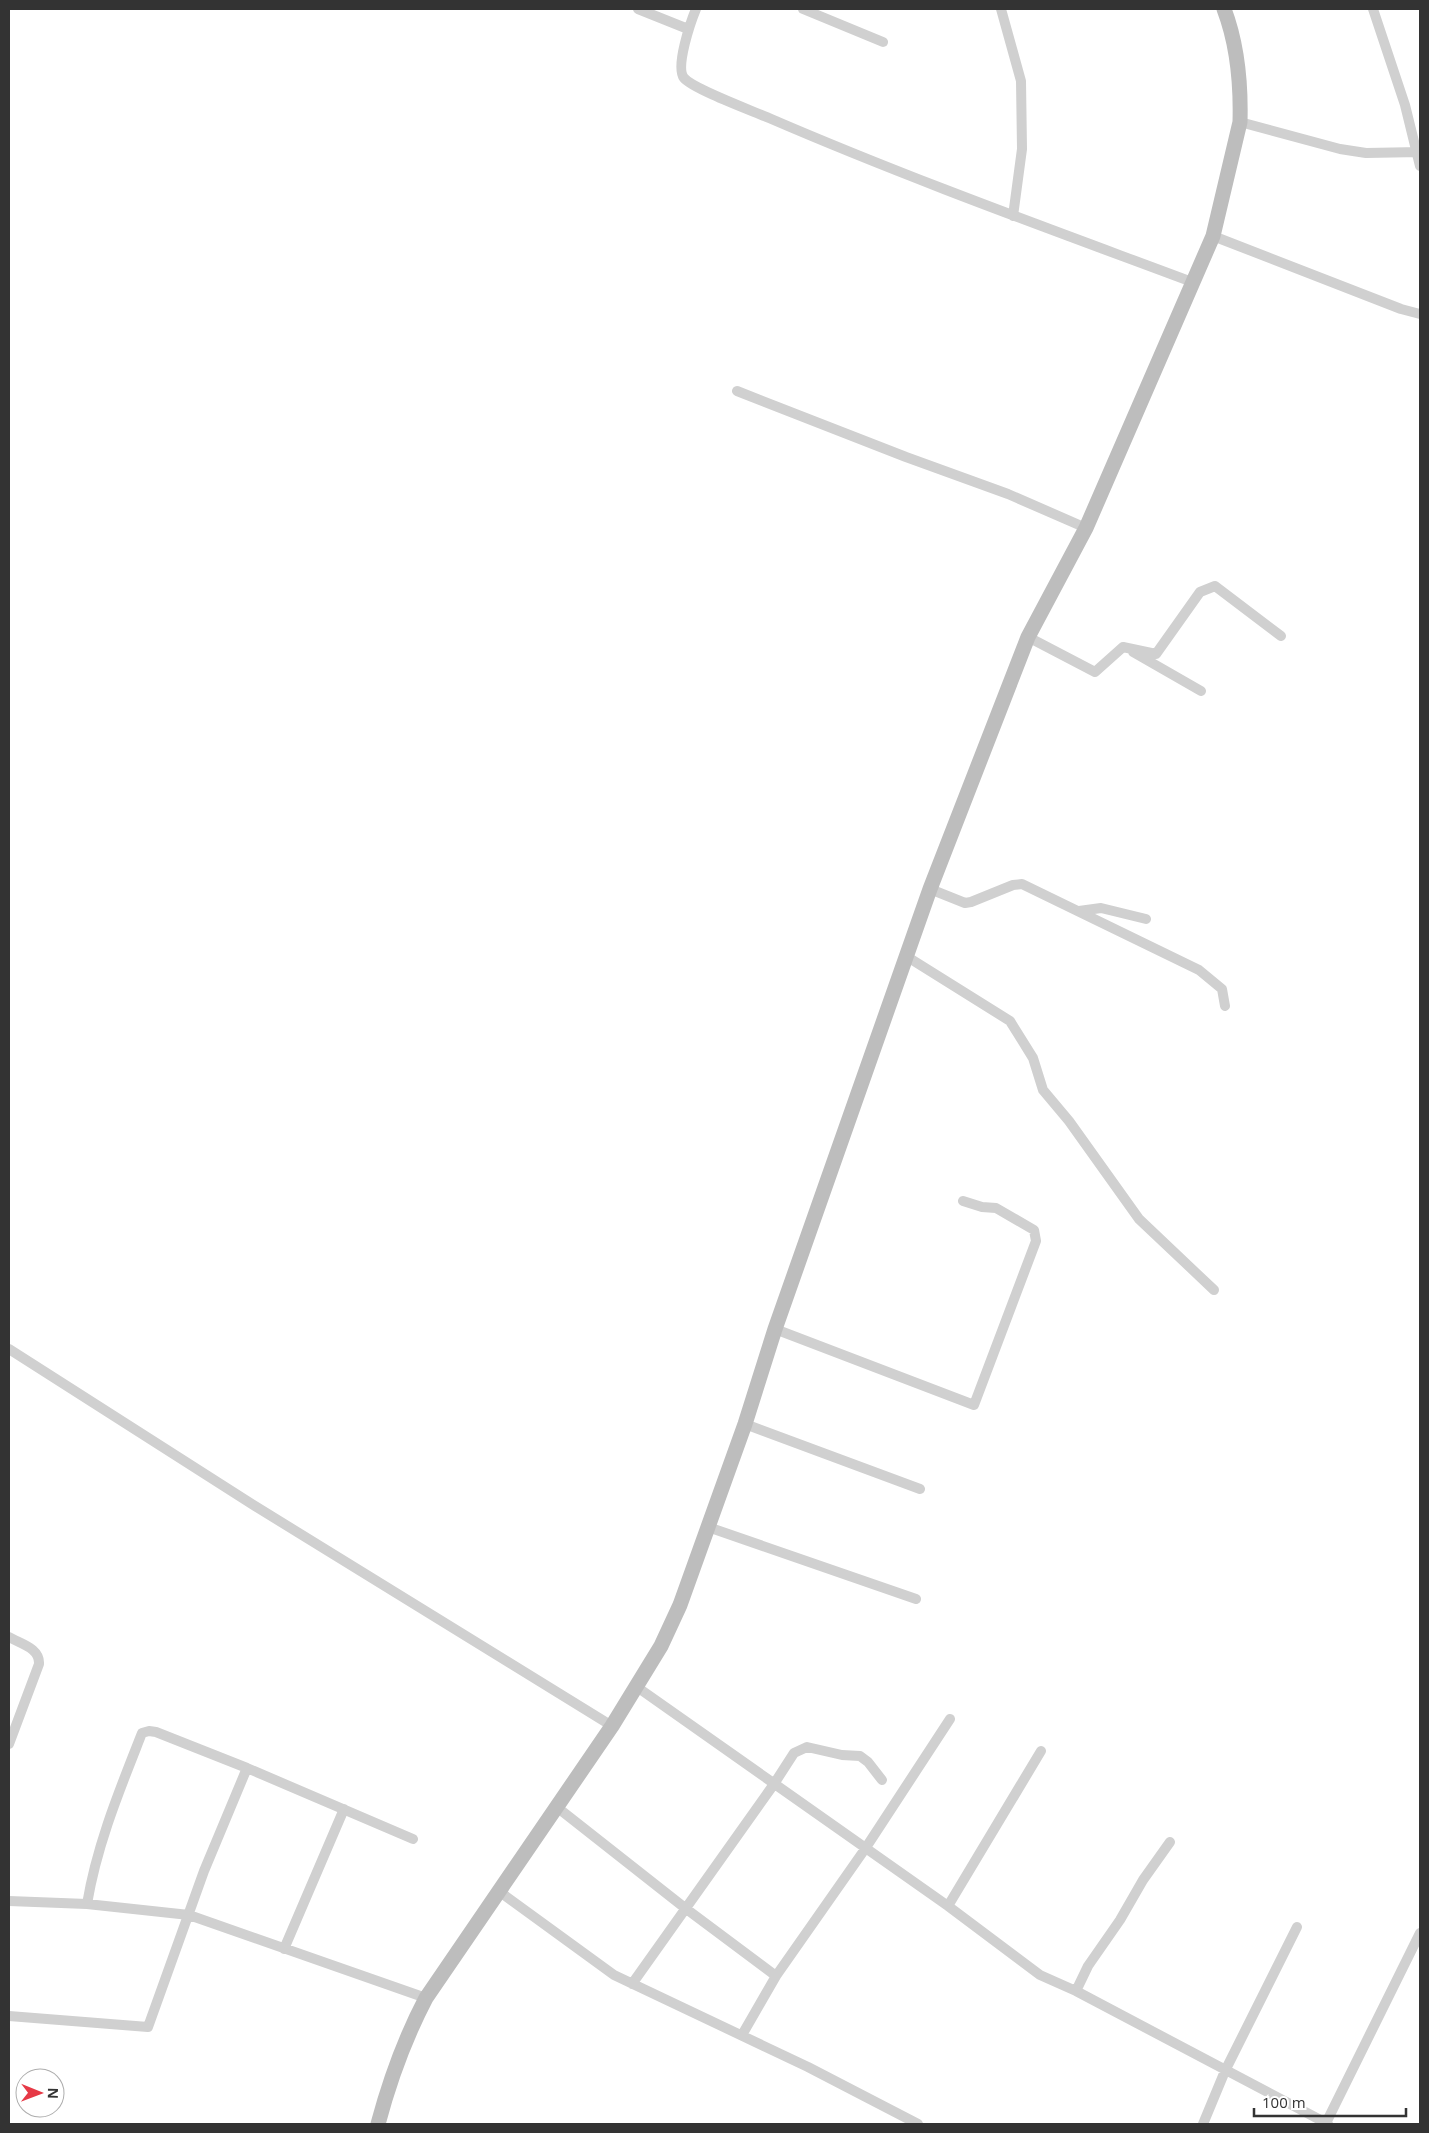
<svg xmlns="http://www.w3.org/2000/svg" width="1429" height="2133" viewBox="0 0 1429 2133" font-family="'Open Sans',sans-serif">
  <rect width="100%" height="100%" fill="#fff"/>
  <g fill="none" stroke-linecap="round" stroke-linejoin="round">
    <path stroke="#d0d0d0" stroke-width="10" d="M 638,9 L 688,29
      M 696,9 C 691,21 675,67 684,78 C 693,89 753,111 769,118 C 908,178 1050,229 1192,282
      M 803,9 L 883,42
      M 1001,9 L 1021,81 L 1022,149 L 1013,216
      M 1373,9 L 1405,105 L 1420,166
      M 1240,122 L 1340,149 L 1366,153 L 1420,152
      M 1213,236 L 1401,309 L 1420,314
      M 737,391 L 906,457 L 1008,494 L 1086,528
      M 1028,637 L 1095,672 L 1123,647 L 1156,654 L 1200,592 L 1215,586 L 1281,636
      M 1133,652 L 1201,691
      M 930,889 L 965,903 L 971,902 L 1013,885 L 1022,884 L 1199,970 L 1222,989 L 1225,1006
      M 1079,911 L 1101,908 L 1146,919
      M 906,956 L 1010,1021 L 1033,1058 L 1043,1090 L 1069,1121 L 1139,1219 L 1214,1290
      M 775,1329 L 974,1405 L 1036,1241 L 1034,1230 L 996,1208 L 982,1207 L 963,1201
      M 9,1349 L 255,1506 L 612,1726
      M 745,1424 L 920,1489
      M 708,1527 L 916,1599
      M 9,1637 C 21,1644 40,1648 39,1664 L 9,1744
      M 637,1687 L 948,1906 L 1040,1975 L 1076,1991 L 1328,2124
      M 558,1808 L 685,1908 L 776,1976
      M 500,1892 L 614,1975 L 808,2067 L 918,2124
      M 9,1901 L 87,1904 L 189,1915 L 426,1998
      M 87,1904 C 97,1844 120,1789 142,1733 L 149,1731 L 156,1732 L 247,1768 L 413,1839
      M 948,1906 L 1041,1751
      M 284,1949 L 344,1809
      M 632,1984 L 774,1784 L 794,1753 L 807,1747 L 842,1755 L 860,1756 L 868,1762 L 882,1780
      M 1076,1991 L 1088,1966 L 1120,1920 L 1143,1880 L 1170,1842
      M 9,2016 L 148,2027 L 204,1871 L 247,1768
      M 742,2035 L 776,1976 L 865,1849 L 950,1719
      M 1326,2123 L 1420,1933
      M 1203,2124 L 1225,2071 L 1297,1927"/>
    <path stroke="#bdbdbd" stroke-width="15" d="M 378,2124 C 390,2079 404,2040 426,1998 L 612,1726 L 661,1646 L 680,1605 L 745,1424 L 775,1329 L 930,889 L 1028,637 L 1086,528 L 1213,236 L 1240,122 C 1241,85 1237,43 1224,9"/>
  </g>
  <rect width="1429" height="2133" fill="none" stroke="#333333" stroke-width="20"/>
  <g transform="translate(40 2093) rotate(91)"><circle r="24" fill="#ffffff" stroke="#adadad"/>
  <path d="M0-4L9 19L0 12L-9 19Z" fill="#e63946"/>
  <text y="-8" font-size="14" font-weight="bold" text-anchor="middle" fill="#333333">N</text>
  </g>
  <path d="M1254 2108v8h152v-8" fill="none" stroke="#333333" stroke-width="2.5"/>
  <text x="1262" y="2108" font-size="15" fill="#333333" stroke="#ffffff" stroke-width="4" paint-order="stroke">100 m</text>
</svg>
